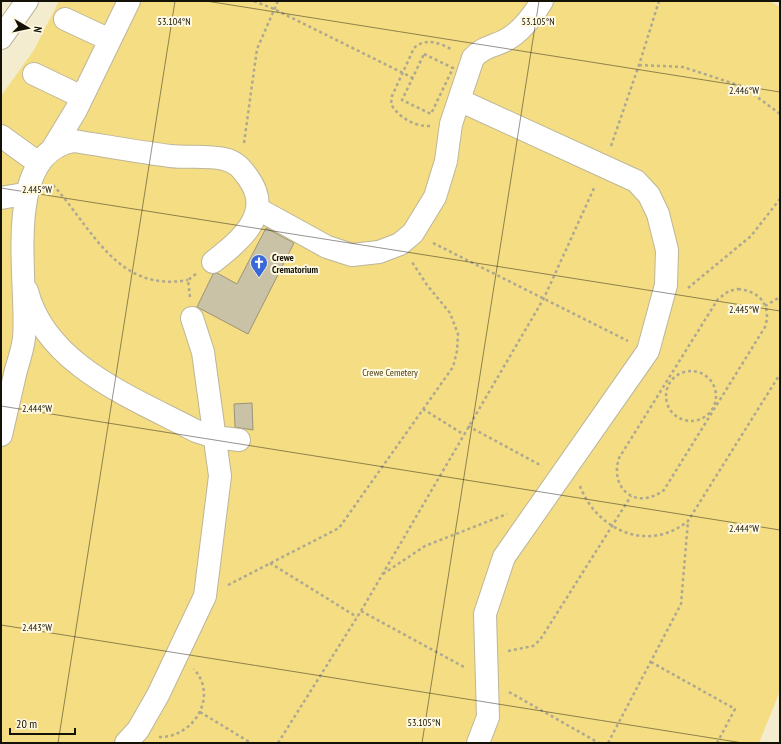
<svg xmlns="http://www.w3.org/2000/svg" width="781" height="744" viewBox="0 0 781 744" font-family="'PT Sans Narrow',sans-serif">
  <rect width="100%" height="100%" fill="#f3ecce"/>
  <path fill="#f4dd83" d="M 59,1 L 770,1 L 780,7 L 780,691 L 759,743 L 1,743 L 1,96 L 34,50 Z"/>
  <path fill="#cac2a6" stroke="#9b9478" d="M 266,228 L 294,243 L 248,334 L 197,307 L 213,274 L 217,273 L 237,284 Z
    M 252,403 L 253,430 L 235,427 L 234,404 Z"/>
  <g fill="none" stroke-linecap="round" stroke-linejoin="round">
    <defs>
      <path id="minor" d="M 65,19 L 110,40
        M 1,38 L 27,1
        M 34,74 L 82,97
        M 459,100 L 636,181 L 649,195 L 658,214 L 667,250 L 666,285 L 648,351 L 504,557 L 485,614 L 488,717 L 478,743
        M 1,136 L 37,162
        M 53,148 L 76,110 L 129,1
        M 1,198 L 24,194
        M 258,209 L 327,247 L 352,255 L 379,252 L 400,244 L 413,233 L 435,197 L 446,161 L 451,124 L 473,58 C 484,46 493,47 506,40 C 522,31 533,16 542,1
        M 27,291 C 46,366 134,398 196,431 L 215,437 L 239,440
        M 1,435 C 6,414 11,392 16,370 C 19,360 23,348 24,338 C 29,284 0,153 74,141 C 106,146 138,152 170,156 C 188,158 207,155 224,159 C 237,162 242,169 249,179 C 274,215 238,242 213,262
        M 126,743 L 138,730 L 158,695 L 205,596 L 220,476 L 203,352 L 192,318"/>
    </defs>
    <use href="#minor" stroke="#bdb699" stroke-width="24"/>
    <path stroke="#aea890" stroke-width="2.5" stroke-dasharray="3 3" stroke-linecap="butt" d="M 254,1 L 274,9 L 413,78
      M 424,54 L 453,68 L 431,114 L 402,100 Z
      M 639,65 L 683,67 L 744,87 L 780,114
      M 430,126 C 415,127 398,117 391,104 L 392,96 L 414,48 C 426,37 440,43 453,50
      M 244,143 L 257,49 L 278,1
      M 611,146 L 639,65 L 659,1
      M 53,185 C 93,229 117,293 188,280
      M 433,243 L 628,341
      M 688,288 L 751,236 L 780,199
      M 738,289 C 760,291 772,306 765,327 L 664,490 C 637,511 609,489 619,458 L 718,299 L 729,291 Z
      M 190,297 L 188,280 L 196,274
      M 765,306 L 780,297
      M666 396a25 25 0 1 1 50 0a25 25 0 1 1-50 0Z
      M 423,409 L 463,434
      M 468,426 L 542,466
      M 580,486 C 597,531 649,553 688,521 L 780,374
      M 270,563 L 357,617
      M 383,574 L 425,546 L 507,514
      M 228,585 L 339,528 L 453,367 L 457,351 L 458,334 L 450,313 L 427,285 L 412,262
      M 361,611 L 464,667
      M 508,651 L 533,646 L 540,640 L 631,496
      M 651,662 L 735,709 L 717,743
      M 509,692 L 599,743
      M 200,712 L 251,743
      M 159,737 C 193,738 219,697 194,669
      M 278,743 L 361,611 L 544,298 L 595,186
      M 608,743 L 681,604 L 688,521"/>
    <use href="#minor" stroke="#fff" stroke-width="22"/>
  </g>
  <path fill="none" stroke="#141107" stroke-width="1" stroke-opacity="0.45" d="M 206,1 L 780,92M 1,188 L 780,311M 1,406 L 780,530M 1,625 L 743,743M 58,743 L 175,1M 422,743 L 539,1"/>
  <defs>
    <symbol id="church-pin" viewBox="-11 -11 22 30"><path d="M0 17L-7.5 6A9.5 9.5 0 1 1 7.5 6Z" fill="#3969d9" stroke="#fff9e1"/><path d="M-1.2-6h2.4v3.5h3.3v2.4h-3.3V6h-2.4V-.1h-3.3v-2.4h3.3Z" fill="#fff"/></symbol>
  </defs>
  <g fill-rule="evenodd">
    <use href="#church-pin" x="249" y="253" width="20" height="27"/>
  </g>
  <g text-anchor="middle" stroke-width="4" stroke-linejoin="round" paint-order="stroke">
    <g font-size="10" font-weight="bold" fill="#141107" stroke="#fff9e1" text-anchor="start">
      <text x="272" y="261">Crewe<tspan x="272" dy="12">Crematorium</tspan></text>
    </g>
    <g font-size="10" fill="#4c4119" stroke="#fff9e1">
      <text x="390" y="376">Crewe Cemetery</text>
    </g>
  </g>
  <g font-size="10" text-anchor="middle" fill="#141107" stroke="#fff9e1" stroke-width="4" stroke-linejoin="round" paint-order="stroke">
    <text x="174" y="25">53.104°N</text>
    <text x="538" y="25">53.105°N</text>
    <text x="744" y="94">2.446°W</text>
    <text x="37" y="193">2.445°W</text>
    <text x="744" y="313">2.445°W</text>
    <text x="37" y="412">2.444°W</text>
    <text x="744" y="532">2.444°W</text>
    <text x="37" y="631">2.443°W</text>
    <text x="424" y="726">53.105°N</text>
  </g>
  <rect width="781" height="744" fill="none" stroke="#141107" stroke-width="4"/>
  <g transform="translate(28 28) rotate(99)" stroke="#fff9e1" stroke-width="3" paint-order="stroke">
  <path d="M0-3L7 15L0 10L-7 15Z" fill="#141107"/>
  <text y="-6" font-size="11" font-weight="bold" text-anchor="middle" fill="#141107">N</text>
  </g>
  <path d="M10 728v6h65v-6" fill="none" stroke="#141107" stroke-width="2"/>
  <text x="16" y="728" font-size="12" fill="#141107" stroke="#fff9e1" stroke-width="3" paint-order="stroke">20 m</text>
</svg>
